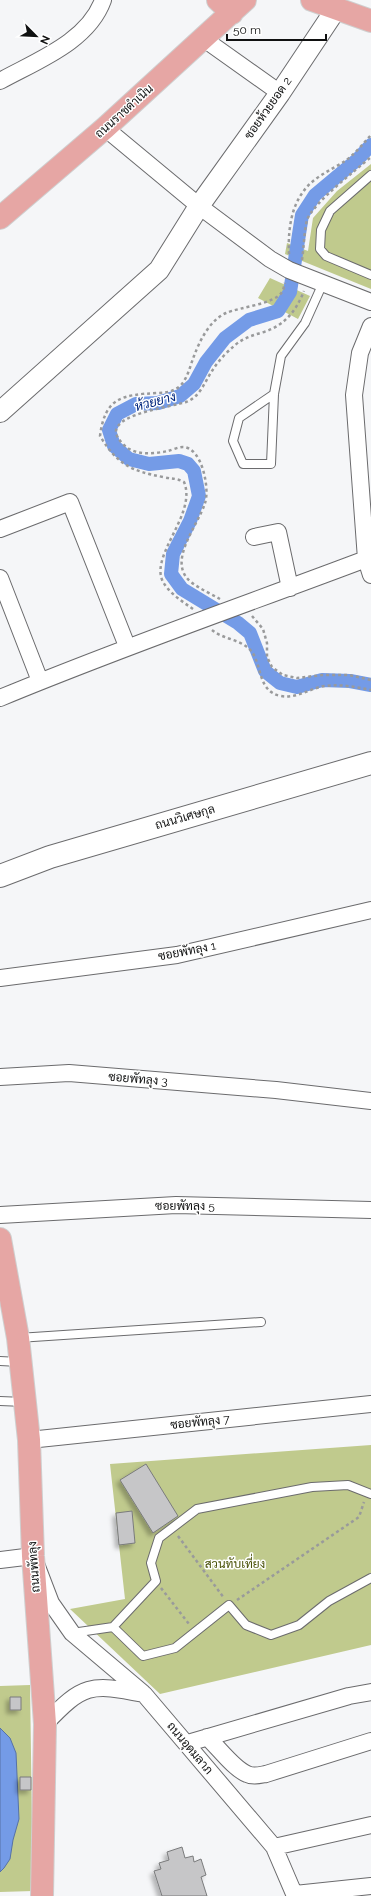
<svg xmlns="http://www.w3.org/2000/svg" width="371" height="1896" viewBox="0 0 371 1896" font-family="Raleway,Sarabun,sans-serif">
  <defs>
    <filter id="shadow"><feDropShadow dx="-3.5" dy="3.5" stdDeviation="2" flood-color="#0004"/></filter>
  </defs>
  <rect width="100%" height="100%" fill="#f5f6f8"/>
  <path fill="#c0ca8d" d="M 371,164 L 371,289 L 285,254 L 287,243 L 308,251 L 313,218 L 337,191 Z
    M 270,278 L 310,296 L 298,319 L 258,298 Z
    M 371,1445 L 371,1645 L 160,1694 L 70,1609 L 125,1599 L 110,1464 Z
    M 30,1685 L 33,1891 L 0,1892 L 0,1686 Z"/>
  <path fill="#749be7" stroke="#5672a7" d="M 0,1728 L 10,1738 L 16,1753 L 19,1819 L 13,1840 L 10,1859 L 4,1868 L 0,1872 Z"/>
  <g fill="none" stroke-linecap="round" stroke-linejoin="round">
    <path stroke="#749be7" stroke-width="14" d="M 371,145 L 358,159 L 315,195 L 302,215 L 290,292 L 278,311 L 249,320 L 225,338 L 206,362 L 194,384 L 180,396 L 158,403 L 136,404 L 117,414 L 109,430 L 114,446 L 129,459 L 149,464 L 179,461 L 188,464 L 194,471 L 199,496 L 190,521 L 173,554 L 171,574 L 182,589 L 238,623 L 250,633 L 265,671 L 280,683 L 297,687 L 322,680 L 350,681 L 371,685"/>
  </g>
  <path fill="#c6c6c8" stroke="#7a7b7c" filter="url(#shadow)" d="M 146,1464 L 178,1516 L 153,1533 L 120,1480 Z
    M 132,1511 L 135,1543 L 119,1545 L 116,1513 Z
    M 10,1697 L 21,1697 L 21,1710 L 10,1710 Z
    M 20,1777 L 31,1777 L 31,1790 L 20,1790 Z
    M 182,1847 L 185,1858 L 193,1856 L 194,1862 L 201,1859 L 206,1875 L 201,1877 L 207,1896 L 162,1896 L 154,1871 L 161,1869 L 159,1863 L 169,1860 L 167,1852 Z"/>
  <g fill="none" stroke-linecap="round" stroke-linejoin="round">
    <defs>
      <path id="service" d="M 371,175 L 330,211 L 321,230 L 320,249 L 326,256 L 371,275
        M 274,394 L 239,418 L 233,441 L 243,464 L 271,464 L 274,394 L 281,356 L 305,323 L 323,283
        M 18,1338 L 261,1322
        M 0,1361 L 19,1362
        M 0,1401 L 24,1402
        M 113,1627 L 143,1656 L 175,1648 L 229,1605 L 246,1625 L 271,1635 L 299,1625 L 329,1601 L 371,1578
        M 72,1633 L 113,1627 L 156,1581 L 151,1563 L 159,1538 L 197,1509 L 312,1487 L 348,1485 L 371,1494"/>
      <path id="minor" d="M 204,39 L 280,93
        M 0,81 C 36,61 88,42 103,0
        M 105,128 L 199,206 L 270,259 L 289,270 L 371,302
        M 371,326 L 360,353 L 354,395 L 366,559 L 371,575
        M 0,529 L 70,502 L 127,646
        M 254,537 L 278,532 L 290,588
        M 0,578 L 40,681
        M 0,698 C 120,648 244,605 366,559
        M 0,978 L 177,955 L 371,910
        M 0,1077 L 69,1073 L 276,1090 L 371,1101
        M 0,1215 L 176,1205 L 371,1210
        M 29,1440 L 371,1404
        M 0,1560 L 33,1556 L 51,1603 L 72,1633 L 143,1693
        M 45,1724 C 83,1684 90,1683 144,1694 L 274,1847 L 295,1896
        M 207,1737 C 218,1747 234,1769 247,1774 C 253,1777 260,1775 266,1774 L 371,1741
        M 188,1743 L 349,1696 L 371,1692
        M 274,1847 L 371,1825
        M 295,1894 L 371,1886"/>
      <path id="tertiary" d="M 0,412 L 159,270 L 199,206 L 280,93 L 336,9"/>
      <path id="secondary" d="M 0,876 L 50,857 L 371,763"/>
      <path id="primary" d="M 218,0 L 232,13
        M 312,0 L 371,21
        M 0,218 L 105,128 L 245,0
        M 0,1239 L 18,1338 L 29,1440 L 33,1556 L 45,1724 L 42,1896"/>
    </defs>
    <use href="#service" stroke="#6b6b6d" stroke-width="10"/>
    <use href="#minor" stroke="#6b6b6d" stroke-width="18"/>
    <use href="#tertiary" stroke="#6b6b6d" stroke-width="22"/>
    <use href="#secondary" stroke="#6b6b6d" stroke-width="24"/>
    <use href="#primary" stroke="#cfcfcf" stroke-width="24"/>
    <path stroke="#999a9b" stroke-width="2.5" stroke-dasharray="3 3" stroke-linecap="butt" d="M 289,254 C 288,234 290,209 303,192 C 312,178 331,170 345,161 C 355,154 363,144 371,135
      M 302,260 C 304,247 304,232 307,220 C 313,203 356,170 371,157
      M 220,599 C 211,594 200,589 191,582 C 166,562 198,526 205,503 C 210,489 202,447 183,447 C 178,447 172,450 168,451 C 153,454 134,456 123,444 C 119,440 116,436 116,431 C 118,413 171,407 186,402 C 201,397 205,380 214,368 C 219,360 227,352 234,346 C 243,338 253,335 264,332 C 285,325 296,311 304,291
      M 193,609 C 183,602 172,595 165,585 C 145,559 198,515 184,482 C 177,478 171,479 163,477 C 131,471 117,464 100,436 C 105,397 122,395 157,393 C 165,393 173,392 180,386 C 188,378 190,366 194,356 C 200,340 210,320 226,313 C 240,307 275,304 282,292 C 284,289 284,285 285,283
      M 252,616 L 263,629 L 267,643 L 267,657 L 272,667 L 283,675 L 297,678 L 323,675 L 349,675 L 371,680
      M 212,630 C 224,640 242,639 252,652 C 262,666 258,692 281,696 C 297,699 310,688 325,686 C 341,684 356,687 371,690
      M 178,1536 L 224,1598
      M 161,1588 L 189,1624
      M 237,1600 L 359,1517 L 364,1502"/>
    <use href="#service" stroke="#fff" stroke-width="8"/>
    <use href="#minor" stroke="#fff" stroke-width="16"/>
    <use href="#tertiary" stroke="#fff" stroke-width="20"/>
    <use href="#secondary" stroke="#fff" stroke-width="22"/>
    <use href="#primary" stroke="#e6a6a4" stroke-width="22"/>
  </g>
  <g text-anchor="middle" stroke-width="3" stroke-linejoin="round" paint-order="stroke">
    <g font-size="12" fill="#101111" stroke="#fff">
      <text transform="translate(268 108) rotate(-55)" y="4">ซอยห้วยยอด 2</text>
      <text transform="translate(124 111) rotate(-42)" y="4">ถนนราชดำเนิน</text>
      <text transform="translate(185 817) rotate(-16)" y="4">ถนนวิเศษกุล</text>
      <text transform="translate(187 951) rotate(-11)" y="4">ซอยพัทลุง 1</text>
      <text transform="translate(138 1079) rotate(5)" y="4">ซอยพัทลุง 3</text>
      <text x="185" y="1210">ซอยพัทลุง 5</text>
      <text transform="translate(200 1422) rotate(-6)" y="4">ซอยพัทลุง 7</text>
      <text transform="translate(34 1567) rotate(-94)" y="4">ถนนพัทลุง</text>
      <text transform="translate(190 1748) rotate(50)" y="4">ถนนอุดมลาภ</text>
    </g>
    <g font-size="12" fill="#4b530a" stroke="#fff">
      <text x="235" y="1568">สวนทับเที่ยง</text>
    </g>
    <g font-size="13" font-style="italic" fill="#03277e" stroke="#fff">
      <text transform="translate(155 401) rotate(-15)" y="5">ห้วยยาง</text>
    </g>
  </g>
  <g transform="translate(36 36) rotate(114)" stroke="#ffffff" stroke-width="3" paint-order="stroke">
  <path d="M0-3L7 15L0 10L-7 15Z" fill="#101111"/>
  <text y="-6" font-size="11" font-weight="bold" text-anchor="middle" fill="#101111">N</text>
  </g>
  <path d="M227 34v6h99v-6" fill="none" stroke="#101111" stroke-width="2"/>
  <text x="233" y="34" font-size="12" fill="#101111" stroke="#ffffff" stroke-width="3" paint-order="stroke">50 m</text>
</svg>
